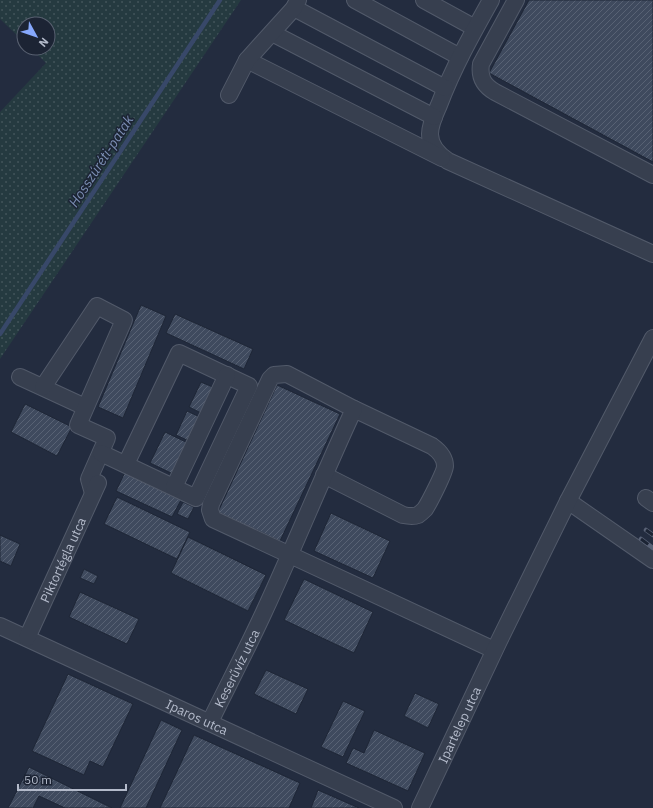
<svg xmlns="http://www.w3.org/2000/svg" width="653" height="808" viewBox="0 0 653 808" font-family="'IBM Plex Sans',sans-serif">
  <defs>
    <pattern id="grass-dots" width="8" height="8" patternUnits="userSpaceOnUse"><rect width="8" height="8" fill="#253a40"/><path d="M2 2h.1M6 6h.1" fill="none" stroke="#42545a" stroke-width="1.8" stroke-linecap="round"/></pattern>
    <pattern id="building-hatch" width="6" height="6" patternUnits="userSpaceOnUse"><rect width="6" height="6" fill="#3f4a5e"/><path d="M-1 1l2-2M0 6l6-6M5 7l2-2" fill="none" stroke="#586274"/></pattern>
  </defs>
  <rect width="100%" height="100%" fill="#232c3f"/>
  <path fill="url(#grass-dots)" d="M 0,0 L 241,0 L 0,359 L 0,112 L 46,63 L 31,48 L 48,48 L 48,24 L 24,24 L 24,42 L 0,19 Z"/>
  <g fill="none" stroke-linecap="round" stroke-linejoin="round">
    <path stroke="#384869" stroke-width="4.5" d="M 0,334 L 220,0"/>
  </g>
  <path fill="url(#building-hatch)" stroke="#1e2636" d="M 529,0 L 653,0 L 653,162 L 489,73 Z
    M 141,305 L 166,316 L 123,418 L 98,407 Z
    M 175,314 L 253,349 L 244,369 L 166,333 Z
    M 201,382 L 215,388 L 203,414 L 189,407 Z
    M 277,385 L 340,414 L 280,541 L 218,512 Z
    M 25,404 L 72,427 L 57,456 L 11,432 Z
    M 187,411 L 200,417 L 189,441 L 176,435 Z
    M 165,432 L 188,443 L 173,474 L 150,463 Z
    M 125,472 L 181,500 L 172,517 L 116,491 Z
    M 117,497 L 190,532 L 177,559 L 104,524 Z
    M 183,502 L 194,507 L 188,519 L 177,514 Z
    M 331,513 L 390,541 L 373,578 L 314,551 Z
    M 0,535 L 20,544 L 11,566 L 0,561 Z
    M 188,537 L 266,575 L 248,611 L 171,573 Z
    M 84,569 L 98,576 L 94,584 L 80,578 Z
    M 304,579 L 373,612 L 354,653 L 284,620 Z
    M 80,592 L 139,619 L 127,644 L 69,617 Z
    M 266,670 L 308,689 L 296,714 L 254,694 Z
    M 68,674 L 133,704 L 103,767 L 90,761 L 84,775 L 32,751 Z
    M 415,693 L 439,704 L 428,728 L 404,716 Z
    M 343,701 L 365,711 L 343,757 L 321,747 Z
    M 161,720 L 182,730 L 146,808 L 120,808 Z
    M 374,730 L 425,753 L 408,791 L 346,763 L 353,748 L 364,753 Z
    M 194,735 L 300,783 L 289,808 L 160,808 Z
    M 29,767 L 112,808 L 65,808 L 39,796 L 33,808 L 8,808 Z
    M 318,790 L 359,808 L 311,808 Z"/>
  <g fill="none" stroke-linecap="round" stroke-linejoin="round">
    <defs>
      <g id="minor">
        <path d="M 355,0 L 460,57"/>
        <path d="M 424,0 L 475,28"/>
        <path d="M 491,0 C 472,34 453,68 439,105 C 435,114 430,124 430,134 C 430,146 439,155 448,161 L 653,254"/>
        <path d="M 516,0 L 481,64 C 479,77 483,85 495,92 L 653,175"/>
        <path d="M 294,8 L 445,88"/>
        <path d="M 272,33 L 434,117"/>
        <path d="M 247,60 L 442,158"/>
        <path d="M 229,95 L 247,60 L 294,8 L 298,0"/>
        <path d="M 20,377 L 85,407"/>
        <path d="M 43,387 L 97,306 L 124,320 L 78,425 L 107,438 L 89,479 L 93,493"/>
        <path d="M 101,453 L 196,498 L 249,386 L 179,353 L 126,464"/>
        <path d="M 324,475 L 403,515 C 408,516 413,517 418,515 C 421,513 423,511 425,509 C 429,503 445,472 445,466 C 445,457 439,451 432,446 L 354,409"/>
        <path d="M 174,487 L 227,375"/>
        <path d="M 646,498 L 653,503"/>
        <path d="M 568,501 L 653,560"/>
        <path id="s1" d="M 0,626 L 394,808"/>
        <path id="s2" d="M 27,638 L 98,483"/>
        <path id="s3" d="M 210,722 C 228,685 247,649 264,612 C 295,545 323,476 354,409 L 287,374 L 274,375 L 270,379 L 211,504 L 210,510 L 213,519 L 494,650"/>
        <path id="s4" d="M 420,808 L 499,641 L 568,501 L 653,338"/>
      </g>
    </defs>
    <use href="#minor" stroke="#525a6a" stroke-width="18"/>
    <use href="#minor" stroke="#373f4f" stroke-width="16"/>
    <defs>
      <path id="rail" d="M 646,530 L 653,535
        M 641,539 L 653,548"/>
    </defs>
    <use href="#rail" stroke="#596276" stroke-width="4.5"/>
    <use href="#rail" stroke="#1c2434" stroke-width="3" stroke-dasharray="9" stroke-linecap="butt"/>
  </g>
  <g text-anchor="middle" stroke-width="3" stroke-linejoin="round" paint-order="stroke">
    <g font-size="13" fill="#b3baca" stroke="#1c2434">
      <text dy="5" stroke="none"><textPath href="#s2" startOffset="86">Piktortégla utca</textPath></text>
      <text dy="5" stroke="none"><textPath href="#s3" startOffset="60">Keserűvíz utca</textPath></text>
      <text dy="5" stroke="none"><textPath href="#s1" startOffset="217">Iparos utca</textPath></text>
      <text dy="5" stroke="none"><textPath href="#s4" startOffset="92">Ipartelep utca</textPath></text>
    </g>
    <g font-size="14" font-style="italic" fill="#7a8db2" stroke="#1c2434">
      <text transform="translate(101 161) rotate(-57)" y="5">Hosszúréti-patak</text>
    </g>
  </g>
  <g transform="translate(36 36) rotate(130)"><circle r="19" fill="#1c2434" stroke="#586070"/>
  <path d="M0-3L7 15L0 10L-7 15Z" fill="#86a8fc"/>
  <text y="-6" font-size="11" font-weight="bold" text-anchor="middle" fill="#b3baca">N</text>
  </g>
  <path d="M18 784v6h108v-6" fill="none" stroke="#b3baca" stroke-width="2"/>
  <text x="24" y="784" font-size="12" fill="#b3baca" stroke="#1c2434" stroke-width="3" paint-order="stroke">50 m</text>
</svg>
